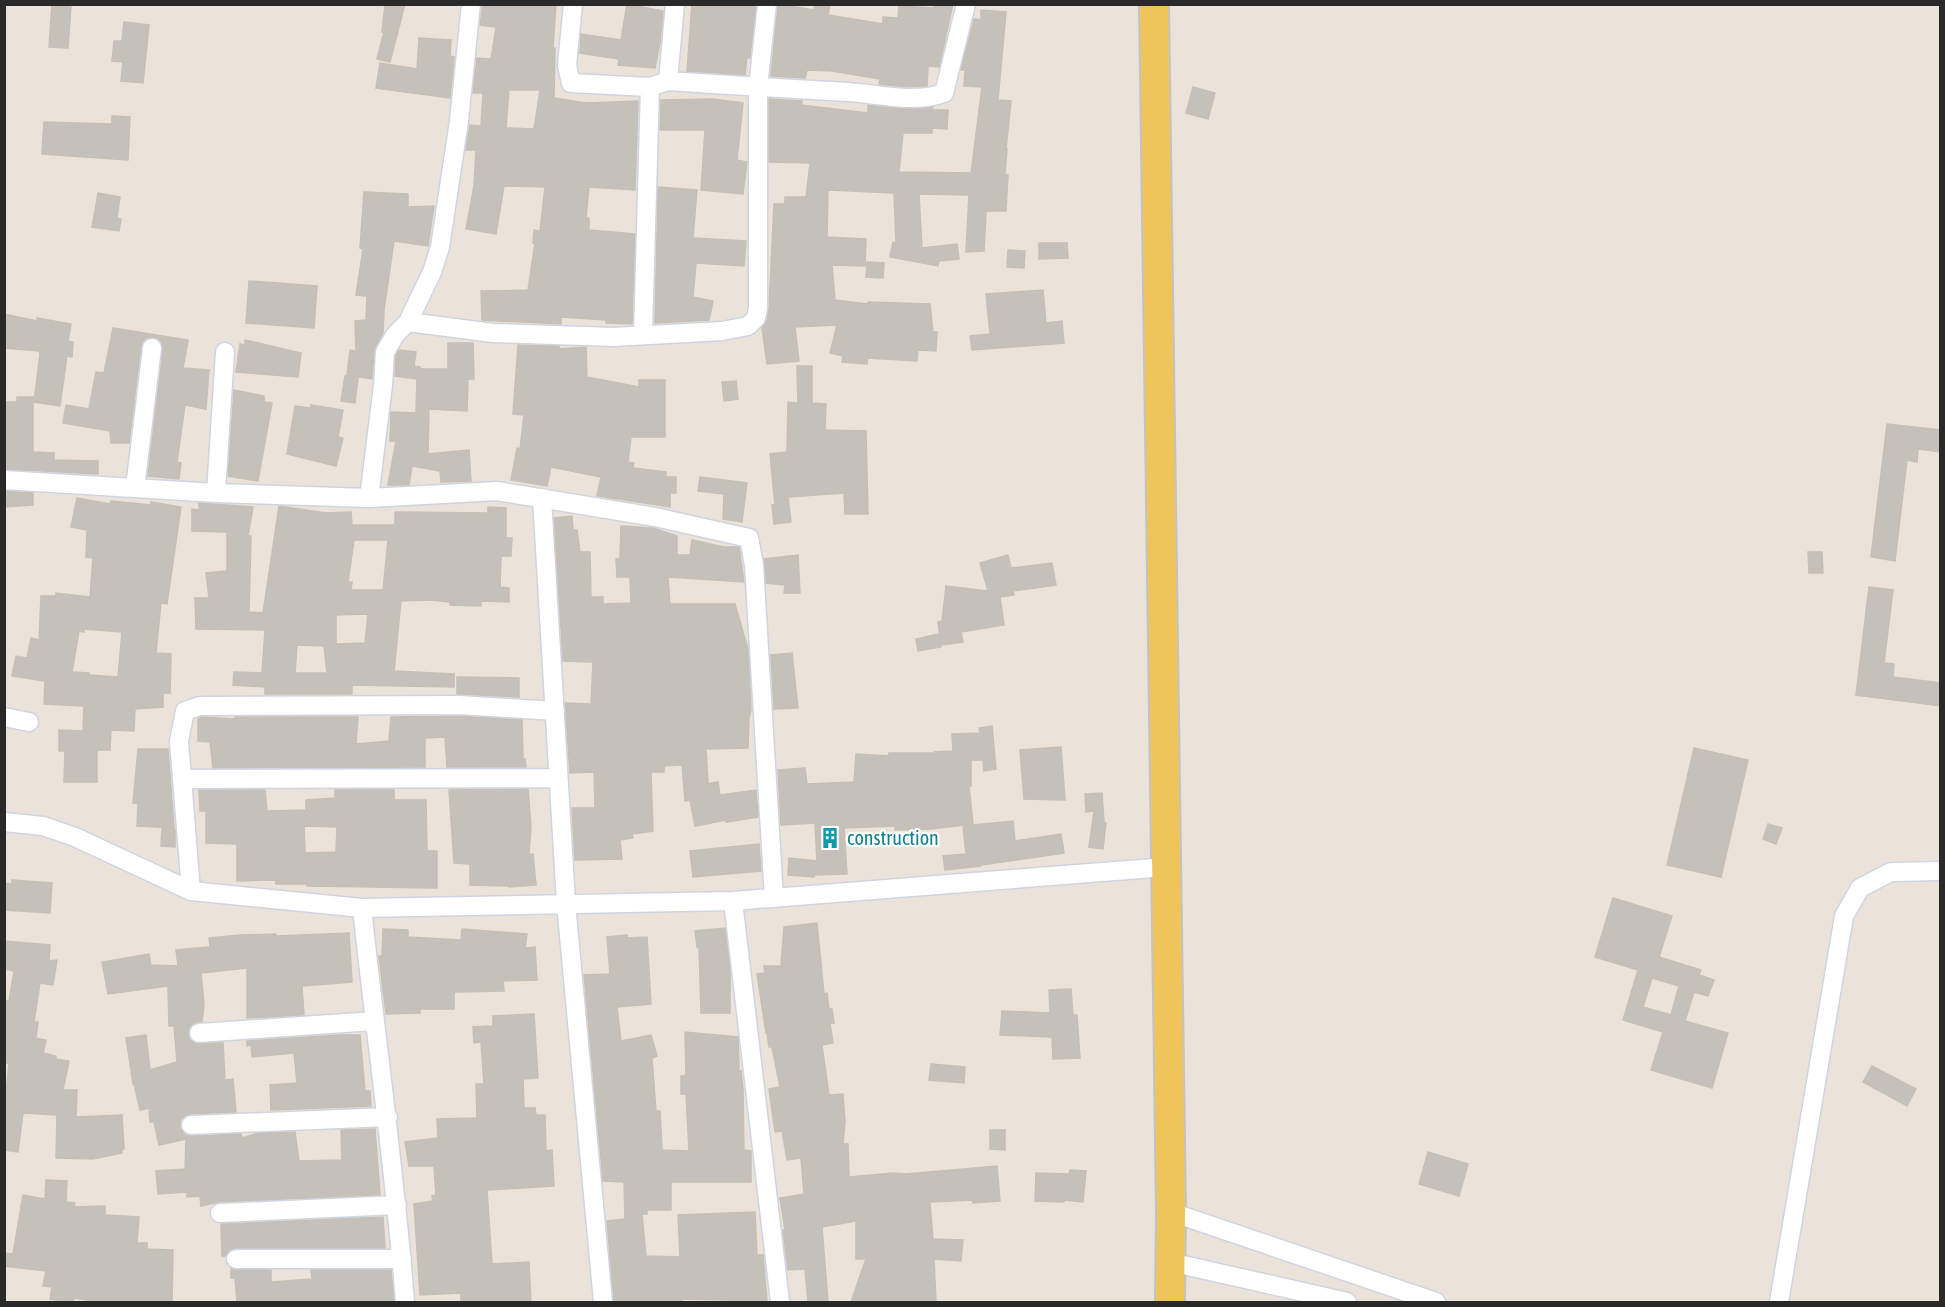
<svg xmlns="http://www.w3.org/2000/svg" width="1945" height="1307" viewBox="0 0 1945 1307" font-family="'Asap Condensed',sans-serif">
  <rect width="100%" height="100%" fill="#ebe3da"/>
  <path fill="#c6c0ba" stroke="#c6bfb4" stroke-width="1.5" fill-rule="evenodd" d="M 52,4 L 71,6 L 68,48 L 49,47 Z
    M 385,4 L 405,4 L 390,62 L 377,59 L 384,32 L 382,32 Z
    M 483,4 L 556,4 L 553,48 L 555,48 L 554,98 L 586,103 L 638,101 L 635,190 L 589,187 L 586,218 L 589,218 L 589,230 L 635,234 L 632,324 L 606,323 L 606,320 L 561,317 L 561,324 L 482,320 L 481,291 L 528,290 L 535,243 L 533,243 L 534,230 L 540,231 L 545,187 L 504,186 L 496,234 L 466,229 L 474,186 L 476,150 L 466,150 L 470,125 L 481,126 L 483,93 L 473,93 L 477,58 L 491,59 L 496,27 L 480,25 ZM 509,90 L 540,90 L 534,129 L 506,128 Z
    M 627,4 L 663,11 L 660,43 L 655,68 L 618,65 L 619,59 L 580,53 L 581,34 L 621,40 Z
    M 692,4 L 756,4 L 750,58 L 747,57 L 745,75 L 687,71 Z
    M 778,4 L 814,10 L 815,4 L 830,4 L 828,15 L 883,24 L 883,17 L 898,18 L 899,6 L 934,8 L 935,4 L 953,4 L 939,67 L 928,66 L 927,86 L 908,87 L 879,84 L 880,79 L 832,71 L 807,70 L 805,78 L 771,76 Z
    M 981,10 L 1006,12 L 998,100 L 1011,101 L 1006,149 L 1007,149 L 1005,174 L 1008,175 L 1006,211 L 986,211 L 984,251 L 966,252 L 969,195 L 919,194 L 922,248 L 957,244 L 959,259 L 939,261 L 938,266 L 890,257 L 893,242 L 896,243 L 894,193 L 828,190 L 827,237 L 866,239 L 865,266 L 832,265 L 835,300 L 868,304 L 868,302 L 930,304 L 933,332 L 937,332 L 936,351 L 918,350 L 917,361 L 868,358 L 867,364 L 842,362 L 843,356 L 830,353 L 837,325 L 795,327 L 799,361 L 767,364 L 762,328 L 767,321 L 769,308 L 774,204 L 785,204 L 785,197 L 806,197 L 810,163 L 769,162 L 769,99 L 802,101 L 801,105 L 868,113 L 868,105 L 907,109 L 933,107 L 932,110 L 948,110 L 947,129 L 932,128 L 932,133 L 903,133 L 899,172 L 971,173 L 982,87 L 964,86 L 965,70 L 961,70 L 974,19 L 981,20 Z
    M 124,22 L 149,25 L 143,83 L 121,81 L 123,62 L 112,61 L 114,41 L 122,41 Z
    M 419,38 L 451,40 L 450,56 L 454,57 L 450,98 L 376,88 L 380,63 L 417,69 Z
    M 1193,87 L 1215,93 L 1208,119 L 1186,113 Z
    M 712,99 L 743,103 L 737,160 L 747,162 L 743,194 L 701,190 L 705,130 L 660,130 L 661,100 Z
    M 112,116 L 130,117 L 128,160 L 42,154 L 44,122 L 112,124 Z
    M 658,187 L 697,190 L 693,238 L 746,241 L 744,266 L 696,263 L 693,297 L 713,301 L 709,320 L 655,323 Z
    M 364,192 L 408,194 L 408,207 L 434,206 L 428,246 L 394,241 L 384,310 L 383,333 L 374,351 L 372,379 L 347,375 L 350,350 L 356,351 L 355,321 L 366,320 L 367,296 L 356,295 L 363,249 L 360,248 Z
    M 98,193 L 120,197 L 117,218 L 121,219 L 119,231 L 92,227 Z
    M 1039,243 L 1067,243 L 1068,258 L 1039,259 Z
    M 1008,250 L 1025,251 L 1024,268 L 1007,267 Z
    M 867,262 L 884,263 L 883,278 L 866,277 Z
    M 249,281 L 317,286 L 314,328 L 246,323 Z
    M 1043,290 L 1046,323 L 1062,321 L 1064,343 L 972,350 L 970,336 L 990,334 L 986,294 Z
    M 4,314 L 37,321 L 37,318 L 71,324 L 68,341 L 73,342 L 72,357 L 67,356 L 60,406 L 34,402 L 40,354 L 39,351 L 4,348 Z
    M 113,328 L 188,340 L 183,368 L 209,370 L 206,409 L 185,405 L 177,462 L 181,463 L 179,479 L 148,476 L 163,349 L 162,343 L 158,339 L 148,337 L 143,341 L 141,346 L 129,443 L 111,443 L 110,431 L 63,423 L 66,405 L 89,409 L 96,372 L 104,373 Z
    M 245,340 L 301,353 L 298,377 L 236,372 L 240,344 L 245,345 Z
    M 448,343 L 473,343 L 474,379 L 468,379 L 467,411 L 429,409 L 428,454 L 469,450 L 471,481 L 441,482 L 440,471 L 412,466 L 409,485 L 388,485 L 396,441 L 390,441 L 391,412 L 416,413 L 417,379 L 395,376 L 396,355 L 399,350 L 416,352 L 414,366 L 420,367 L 420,369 L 448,369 Z
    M 518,345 L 559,346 L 559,349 L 586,347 L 587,377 L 639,387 L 639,380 L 665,380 L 665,437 L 631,437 L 628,462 L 634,463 L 633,468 L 666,472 L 666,477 L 676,477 L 676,493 L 670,493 L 670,507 L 597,496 L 601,477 L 551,467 L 547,486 L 511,480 L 517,448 L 520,449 L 524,415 L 513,414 Z
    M 797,366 L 812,366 L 812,403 L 826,404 L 825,430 L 866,431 L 868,514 L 845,514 L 844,493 L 788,497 L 791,522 L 774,524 L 772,505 L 775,505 L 770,454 L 787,452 L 788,402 L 798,403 Z
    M 345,376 L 358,378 L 355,403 L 341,401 Z
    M 736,381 L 738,399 L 724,401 L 722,382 Z
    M 234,390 L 264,396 L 264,402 L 272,403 L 258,481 L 228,476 Z
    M 17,397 L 33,397 L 33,452 L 54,453 L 54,460 L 98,461 L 98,474 L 4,469 L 4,402 L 17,402 Z
    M 311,405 L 343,410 L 338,437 L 343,438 L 336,466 L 287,454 L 295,406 L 311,408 Z
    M 1887,424 L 1941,430 L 1941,452 L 1918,449 L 1917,462 L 1907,460 L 1895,561 L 1871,557 Z
    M 700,477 L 747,483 L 742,522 L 723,519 L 724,494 L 698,491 Z
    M 4,491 L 33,493 L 33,505 L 4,507 Z
    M 77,498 L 110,504 L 111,501 L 151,505 L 151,502 L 181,507 L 167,604 L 161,603 L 156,653 L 171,654 L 170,693 L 163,693 L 163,707 L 135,709 L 134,731 L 111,730 L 110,750 L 97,750 L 97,782 L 64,782 L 65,751 L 59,751 L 59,730 L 83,731 L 84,706 L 44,704 L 45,681 L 12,676 L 16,656 L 27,658 L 31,638 L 39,640 L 41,596 L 56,596 L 56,593 L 90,597 L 93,558 L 86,557 L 87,530 L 71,527 ZM 84,629 L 122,632 L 118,677 L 89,675 L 89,673 L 72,672 L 79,631 L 84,632 Z
    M 199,503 L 253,507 L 248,536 L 251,536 L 249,612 L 263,613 L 279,506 L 326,513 L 351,512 L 352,525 L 395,525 L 395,512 L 488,513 L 488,507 L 506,508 L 506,538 L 512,538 L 511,556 L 501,556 L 500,587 L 509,588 L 509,602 L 481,601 L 481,606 L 450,605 L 450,602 L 430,600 L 401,601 L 394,671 L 454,674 L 454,687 L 352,685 L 352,694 L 265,694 L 265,687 L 233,685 L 234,672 L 262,673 L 265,630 L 196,629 L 195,598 L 209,598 L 206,573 L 227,571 L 227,532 L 192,531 L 192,509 L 199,510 ZM 354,540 L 388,540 L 383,590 L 351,590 L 352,582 L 348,582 ZM 368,614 L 365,643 L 336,644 L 336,615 ZM 297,645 L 324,646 L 327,673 L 295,673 Z
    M 572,516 L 573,530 L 577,530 L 580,552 L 590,552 L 591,597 L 603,597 L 603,604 L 631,603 L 630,577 L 617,577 L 616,559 L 620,559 L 621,526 L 653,528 L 677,536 L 677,555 L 690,555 L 692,540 L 724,547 L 739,547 L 744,582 L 668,577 L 670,604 L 735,604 L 748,649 L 751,710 L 749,718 L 748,748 L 706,749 L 708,784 L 718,782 L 720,795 L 756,790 L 758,817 L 726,822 L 726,820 L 695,826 L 690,800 L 685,801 L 682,765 L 664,766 L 664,772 L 651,772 L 653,831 L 632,834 L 633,838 L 620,840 L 622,859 L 575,860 L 572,808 L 595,808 L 594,772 L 570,773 L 565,703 L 591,704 L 593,662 L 563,661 L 554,518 Z
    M 1808,552 L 1822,552 L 1823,573 L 1809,573 Z
    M 798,555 L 800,593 L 784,593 L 785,585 L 766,583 L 764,559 Z
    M 1008,555 L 1011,568 L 1052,563 L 1056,585 L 1013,591 L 1014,595 L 1000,597 L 1004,625 L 961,632 L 963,642 L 941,645 L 938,622 L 942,621 L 946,586 L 988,591 L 980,563 Z
    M 1869,587 L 1893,590 L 1884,663 L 1894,664 L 1893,677 L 1941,683 L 1941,706 L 1856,695 Z
    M 939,634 L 941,647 L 918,651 L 916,639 Z
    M 792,653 L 798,708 L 774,709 L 771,655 Z
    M 457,677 L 519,678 L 519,697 L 457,694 Z
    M 459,716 L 522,720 L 523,759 L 525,759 L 526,767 L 447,767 L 445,737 L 425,738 L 425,767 L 213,768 L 210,742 L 198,741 L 198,719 L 202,717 L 235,719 L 235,717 L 358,717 L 356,744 L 389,741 L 391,717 Z
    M 992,726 L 996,769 L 984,771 L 983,760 L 971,760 L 971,786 L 969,786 L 973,824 L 931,829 L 895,830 L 895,826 L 844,828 L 847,874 L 814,875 L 814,877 L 788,875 L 789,858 L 817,861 L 815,823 L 781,825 L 778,770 L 805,768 L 807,784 L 854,782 L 856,754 L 889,756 L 889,753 L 936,753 L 935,752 L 953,751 L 952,734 L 980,733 L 979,728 Z
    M 1061,747 L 1065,800 L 1024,799 L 1020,750 Z
    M 1694,748 L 1748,760 L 1721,877 L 1667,865 Z
    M 138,749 L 168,749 L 174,828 L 137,826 L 138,803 L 133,803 Z
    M 528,789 L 531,826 L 529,855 L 533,854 L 536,885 L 509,887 L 509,886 L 470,885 L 470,864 L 454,863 L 449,790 Z
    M 199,790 L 265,790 L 267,811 L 306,810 L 306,800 L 335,798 L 335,790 L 394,790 L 394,800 L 426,800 L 427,851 L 437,851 L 437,888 L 307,886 L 307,884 L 276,884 L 276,880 L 237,881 L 237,844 L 206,843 L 206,811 L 200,811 ZM 304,826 L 337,827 L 336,852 L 305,853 Z
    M 1102,793 L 1104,822 L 1106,823 L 1103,849 L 1089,847 L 1094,811 L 1086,812 L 1085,794 Z
    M 1013,821 L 1015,841 L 1061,834 L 1064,853 L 981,865 L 981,866 L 945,870 L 943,856 L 966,854 L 963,826 Z
    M 1768,824 L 1782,828 L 1776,844 L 1763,839 Z
    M 162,828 L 175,830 L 175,847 L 161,846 Z
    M 759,844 L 761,871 L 693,877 L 690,851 Z
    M 12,880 L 52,883 L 50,913 L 4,910 L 4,883 L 12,884 Z
    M 1613,898 L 1672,916 L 1659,957 L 1701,970 L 1699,975 L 1714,980 L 1708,996 L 1694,992 L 1685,1021 L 1728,1033 L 1712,1088 L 1651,1070 L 1663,1032 L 1623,1020 L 1638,970 L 1595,957 ZM 1652,978 L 1679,986 L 1671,1015 L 1643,1007 Z
    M 817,923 L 824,994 L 827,993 L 829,1009 L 832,1009 L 834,1023 L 830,1023 L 833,1043 L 822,1045 L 829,1095 L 843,1094 L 845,1122 L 843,1144 L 848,1144 L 849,1177 L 893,1173 L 906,1174 L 997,1166 L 1000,1201 L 973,1203 L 973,1200 L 930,1202 L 933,1239 L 963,1240 L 961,1261 L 934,1259 L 936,1302 L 851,1302 L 866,1259 L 856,1259 L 856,1221 L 822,1227 L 828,1302 L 808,1302 L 805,1269 L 788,1270 L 783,1230 L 785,1230 L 780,1198 L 804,1194 L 801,1158 L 787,1160 L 782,1131 L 775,1132 L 769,1089 L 780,1087 L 772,1047 L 769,1047 L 767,1033 L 766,1033 L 757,974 L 765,973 L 764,966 L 781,966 L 784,927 Z
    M 725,928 L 730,968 L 730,1013 L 701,1013 L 699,946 L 697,947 L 695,931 Z
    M 383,929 L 408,930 L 408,937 L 461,940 L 462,929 L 527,934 L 525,948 L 535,947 L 537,980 L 503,981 L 504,991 L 454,992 L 454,1009 L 420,1009 L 420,1013 L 386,1014 L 379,956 L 382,956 Z
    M 349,933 L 352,982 L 302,986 L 304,1015 L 247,1018 L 247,968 L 201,973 L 204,1005 L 202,1022 L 192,1024 L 188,1034 L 190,1040 L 195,1043 L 223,1043 L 225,1080 L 233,1079 L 236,1112 L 190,1114 L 181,1119 L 180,1126 L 185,1135 L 191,1136 L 241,1134 L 242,1138 L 259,1133 L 295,1132 L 299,1161 L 342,1160 L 341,1130 L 375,1129 L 380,1195 L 219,1202 L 201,1206 L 200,1196 L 187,1197 L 187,1192 L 158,1194 L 156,1171 L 185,1169 L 186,1139 L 159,1145 L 154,1122 L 150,1122 L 149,1108 L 140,1110 L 134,1084 L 133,1084 L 126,1038 L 146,1035 L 150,1070 L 177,1062 L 174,1026 L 169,1026 L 168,986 L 108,994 L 102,962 L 149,954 L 151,965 L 178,966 L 176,950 L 210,947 L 209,938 L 241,935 L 276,934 L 276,936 Z
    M 627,935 L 627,938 L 647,937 L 651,1004 L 617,1007 L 621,1041 L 651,1035 L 657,1056 L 652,1058 L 656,1111 L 660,1111 L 662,1150 L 689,1151 L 686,1094 L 681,1094 L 681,1076 L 686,1075 L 685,1032 L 738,1037 L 739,1071 L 741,1071 L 743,1089 L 744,1150 L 751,1151 L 751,1182 L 671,1182 L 671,1210 L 647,1210 L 647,1214 L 642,1214 L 646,1256 L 680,1257 L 678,1215 L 755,1212 L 757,1255 L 763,1255 L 767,1301 L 682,1299 L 682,1302 L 614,1302 L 607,1221 L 625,1219 L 624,1182 L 603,1181 L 584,975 L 610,974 L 607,937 Z
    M 4,941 L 50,945 L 49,961 L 57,960 L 53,985 L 40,983 L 34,1022 L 38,1022 L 36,1038 L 46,1040 L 43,1053 L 56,1056 L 56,1059 L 69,1061 L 63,1090 L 77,1090 L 76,1117 L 122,1115 L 124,1149 L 122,1149 L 122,1153 L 93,1159 L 56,1158 L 57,1115 L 23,1113 L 18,1152 L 4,1150 L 4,1111 L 9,1063 L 4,1063 L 6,1031 L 4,1030 L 4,1000 L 9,1001 L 14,971 L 4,969 Z
    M 1071,989 L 1073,1015 L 1077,1015 L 1080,1058 L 1053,1059 L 1052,1037 L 1000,1035 L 1002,1011 L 1050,1013 L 1049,990 Z
    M 534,1014 L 538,1078 L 523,1079 L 524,1108 L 535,1108 L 536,1115 L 545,1115 L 546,1151 L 552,1150 L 554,1186 L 487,1190 L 492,1264 L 529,1262 L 531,1302 L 461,1302 L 461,1293 L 420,1295 L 414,1204 L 433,1201 L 432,1196 L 436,1195 L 434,1166 L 409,1166 L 405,1142 L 438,1138 L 437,1119 L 477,1118 L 476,1084 L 484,1084 L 481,1042 L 474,1043 L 473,1027 L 493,1026 L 493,1016 Z
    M 339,1035 L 360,1035 L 365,1091 L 370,1091 L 371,1106 L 271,1110 L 270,1085 L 297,1083 L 294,1053 L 252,1057 L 251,1045 L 247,1046 L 247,1041 Z
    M 931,1064 L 965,1067 L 964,1083 L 929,1080 Z
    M 1872,1066 L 1916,1089 L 1907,1106 L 1863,1082 Z
    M 990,1130 L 1005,1130 L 1005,1150 L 990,1149 Z
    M 1428,1152 L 1468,1164 L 1459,1196 L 1419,1184 Z
    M 1070,1170 L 1086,1171 L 1083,1202 L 1064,1200 L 1064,1202 L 1035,1201 L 1036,1173 L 1069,1174 Z
    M 46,1180 L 67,1181 L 66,1202 L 75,1203 L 74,1207 L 105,1206 L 105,1215 L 139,1217 L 137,1243 L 147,1243 L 147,1249 L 173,1250 L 172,1302 L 100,1302 L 74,1298 L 73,1302 L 72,1302 L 50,1299 L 52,1287 L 43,1286 L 46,1271 L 4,1266 L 4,1253 L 13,1254 L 23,1195 L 45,1199 Z
    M 383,1217 L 385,1248 L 236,1248 L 230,1250 L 225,1256 L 222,1256 L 221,1224 Z
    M 231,1269 L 271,1270 L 271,1282 L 312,1279 L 311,1270 L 391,1270 L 394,1302 L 237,1302 L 235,1278 L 231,1278 Z"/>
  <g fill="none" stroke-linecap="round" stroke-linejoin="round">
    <defs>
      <path id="street" d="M 573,4 L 567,65 L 571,83 L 650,87 L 668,81 C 728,85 788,89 848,92 C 880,94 912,104 944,93 L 966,4
        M 668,81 L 675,4
        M 408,322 L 493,333 L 614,337 L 722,331 L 748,326 L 756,318 L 758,308 L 758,87 L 767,4
        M 643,334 L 650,87
        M 4,480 L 216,493 L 369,498 L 497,491 L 655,517 L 749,538 L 754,565 L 774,898
        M 135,488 L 152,348
        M 216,493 L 225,352
        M 369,498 L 383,385 L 385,352 L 395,335 L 408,322 L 432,272 L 440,247 L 459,121 L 471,4
        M 542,498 L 566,903 L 603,1302
        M 4,717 L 29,722
        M 182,779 L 558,778
        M 4,822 L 43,826 L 75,837 L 191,891 L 362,908 L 733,901 L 1166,867
        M 191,891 L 179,741 L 185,711 L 200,706 L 459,705 L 555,711
        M 733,901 L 780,1302
        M 362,908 C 376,1040 395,1170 405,1302
        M 199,1033 L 374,1021
        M 191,1125 L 388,1117
        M 1171,1212 L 1436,1302
        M 220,1213 L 397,1205
        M 236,1259 L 402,1259
        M 1170,1262 L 1347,1302
        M 1779,1302 L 1844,916 L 1860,888 L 1891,872 L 1940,871"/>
      <path id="primary" d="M 1154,4 L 1171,1212 L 1170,1302"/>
    </defs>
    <use href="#street" stroke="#cfd4e2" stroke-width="21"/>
    <use href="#primary" stroke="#c3c3c3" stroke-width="32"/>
    <use href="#street" stroke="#fff" stroke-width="18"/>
    <use href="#primary" stroke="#efc55b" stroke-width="28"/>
  </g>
  <defs>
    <symbol id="building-bare" viewBox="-9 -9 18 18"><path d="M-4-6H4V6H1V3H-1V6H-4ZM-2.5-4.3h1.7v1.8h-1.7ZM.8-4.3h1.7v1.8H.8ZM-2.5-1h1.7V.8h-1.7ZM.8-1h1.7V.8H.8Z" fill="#0f9aa8" stroke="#fff" stroke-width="2.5" paint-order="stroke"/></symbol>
  </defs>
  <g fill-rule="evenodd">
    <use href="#building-bare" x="815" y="823" width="30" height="30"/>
  </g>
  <g text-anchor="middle" stroke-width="4.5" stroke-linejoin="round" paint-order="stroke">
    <g font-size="20" fill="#0d838f" stroke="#fff" text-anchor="start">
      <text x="847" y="845">construction</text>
    </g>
  </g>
  <rect width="1945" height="1307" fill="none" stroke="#292929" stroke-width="12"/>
</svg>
